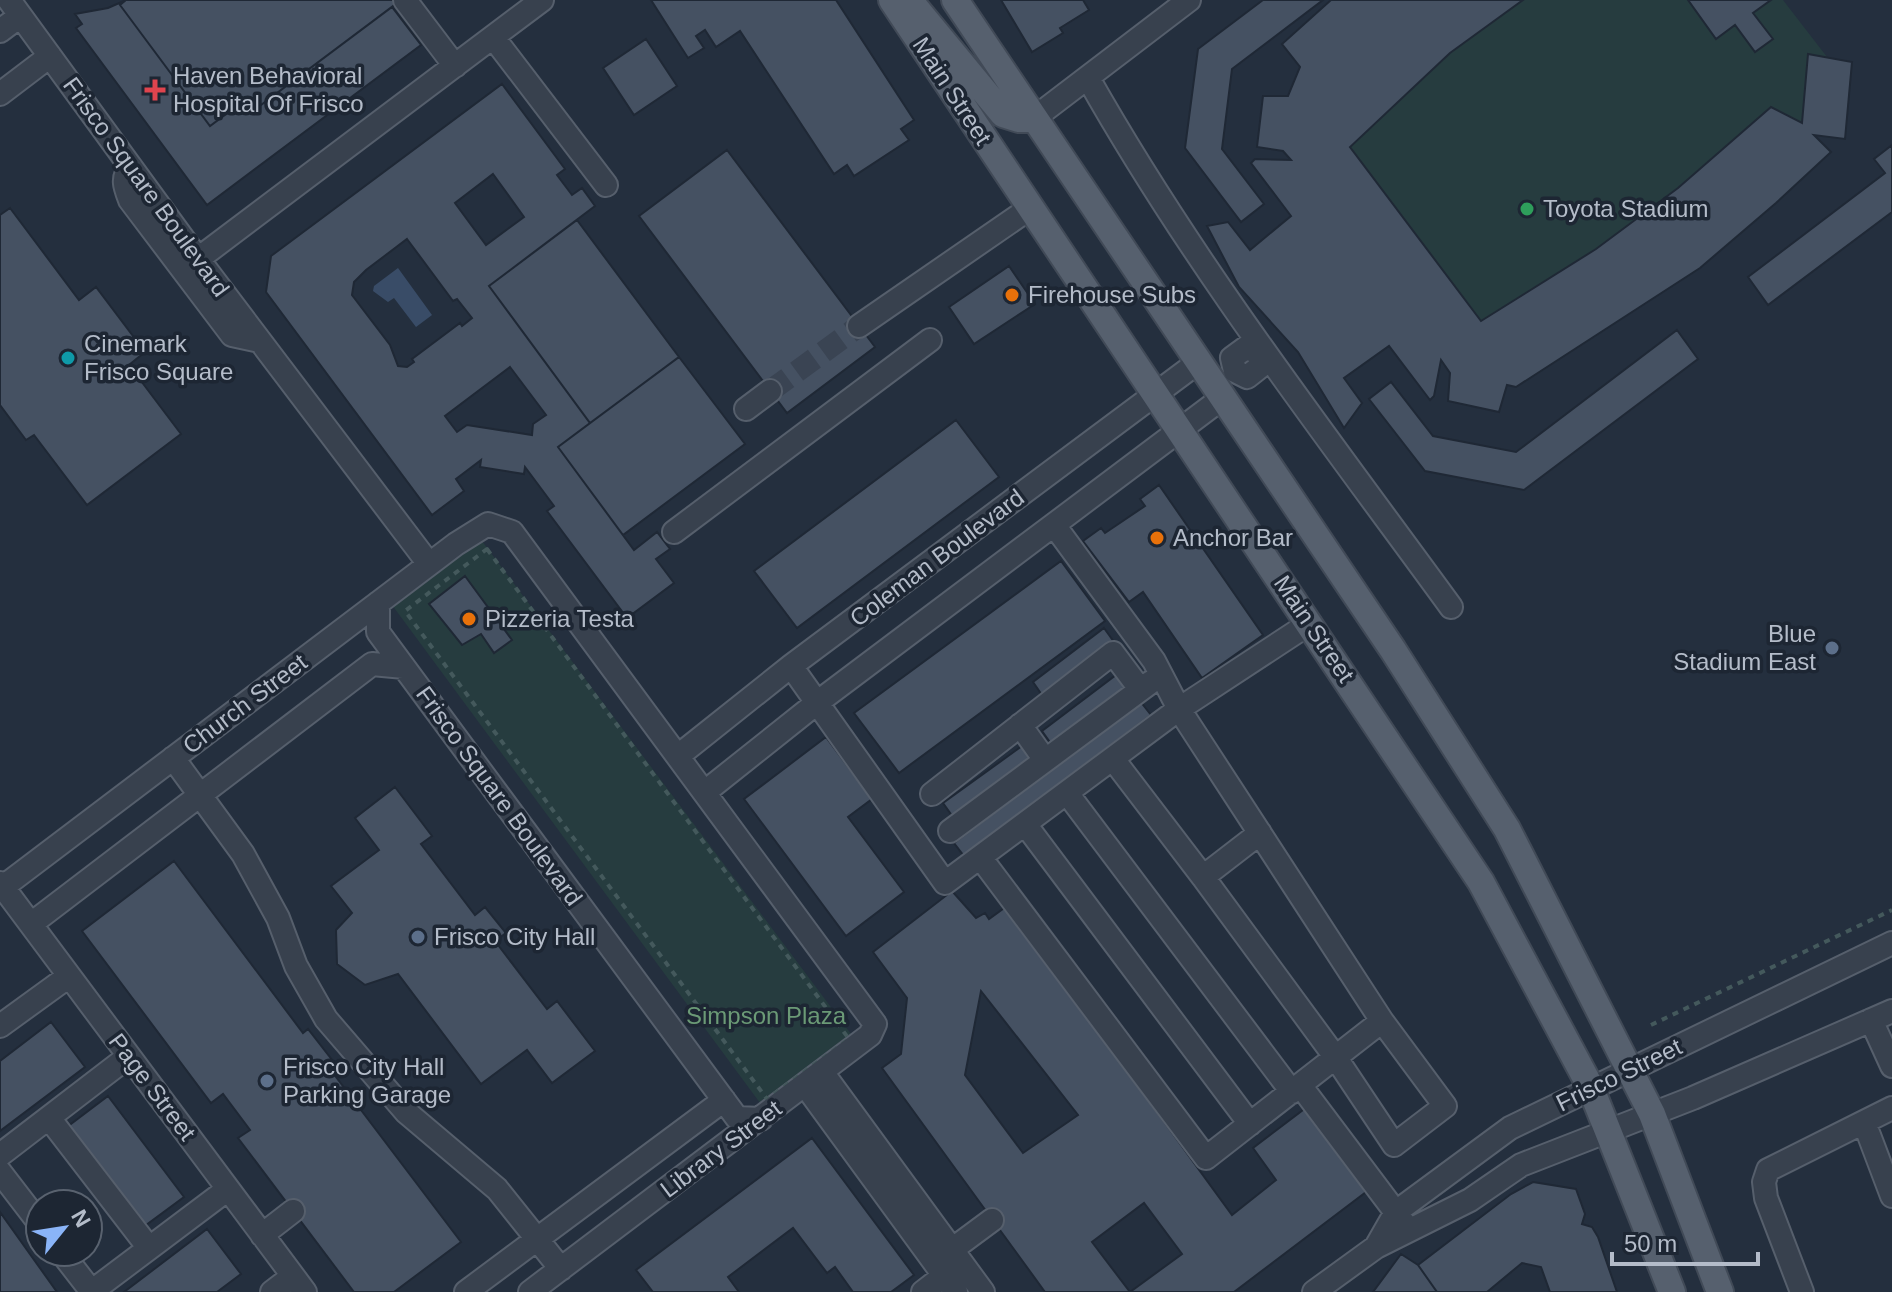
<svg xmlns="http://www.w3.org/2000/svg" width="1892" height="1292" viewBox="0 0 1892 1292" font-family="Arial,sans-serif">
  <rect width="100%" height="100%" fill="#242f3e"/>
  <path fill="#263c3f" d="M 1331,0 L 1783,0 L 1827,57 L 1852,62 L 1845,139 L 1815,135 L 1831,152 L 1700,268 L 1516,387 L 1507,385 L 1499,412 L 1448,401 L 1450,373 L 1441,361 L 1434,396 L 1430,400 L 1389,346 L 1345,378 L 1362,403 L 1344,428 L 1298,352 L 1239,287 L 1207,226 L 1228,222 L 1250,250 L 1291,216 L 1251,163 L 1255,159 L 1290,160 L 1283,151 L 1257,147 L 1263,96 L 1288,96 Z
    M 482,541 L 854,1038 L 763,1107 L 392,605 Z"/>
  <path fill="#394c67" d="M 398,268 L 432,315 L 416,327 L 394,298 L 388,302 L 373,291 L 374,286 Z"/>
  <path fill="#455162" stroke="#1f2835" stroke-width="2" fill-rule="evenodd" d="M 126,0 L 120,5 L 210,126 L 245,100 L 253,111 L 392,7 L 421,45 L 207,205 L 76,28 L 82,24 L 75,14 L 108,8 Z
    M 126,0 L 401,0 L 253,111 L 245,100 L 210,126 L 120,5 Z
    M 651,0 L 836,0 L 914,120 L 901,129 L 909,140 L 854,176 L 847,165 L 834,174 L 740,31 L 716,47 L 705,30 L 696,36 L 704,48 L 688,58 Z
    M 1001,0 L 1083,0 L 1089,10 L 1060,28 L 1063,33 L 1032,52 Z
    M 1263,0 L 1323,0 L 1232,69 L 1222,149 L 1264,204 L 1241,222 L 1185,148 L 1198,49 Z
    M 1331,0 L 1523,0 L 1450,53 L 1350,147 L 1481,321 L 1596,249 L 1678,188 L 1771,107 L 1802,123 L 1808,54 L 1852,62 L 1845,139 L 1814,135 L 1831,152 L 1776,203 L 1700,268 L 1516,387 L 1507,385 L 1499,412 L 1448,401 L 1450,373 L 1441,360 L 1434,396 L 1430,400 L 1389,346 L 1344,378 L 1362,403 L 1344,428 L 1298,352 L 1239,287 L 1207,226 L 1228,222 L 1250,250 L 1291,216 L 1251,163 L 1255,159 L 1291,160 L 1283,151 L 1257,147 L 1263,96 L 1288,96 L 1300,67 L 1282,44 Z
    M 1688,0 L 1771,0 L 1753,13 L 1773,39 L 1755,52 L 1735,25 L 1716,39 Z
    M 646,39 L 677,86 L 634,115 L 603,68 Z
    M 502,84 L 565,169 L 557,175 L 572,195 L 582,188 L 595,206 L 489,286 L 590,423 L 558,447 L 634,550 L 657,532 L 670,549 L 656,559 L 674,583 L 627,618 L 547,511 L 554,506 L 525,467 L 524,474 L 480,467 L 481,460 L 456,479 L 464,491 L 432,515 L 266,292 L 271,256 ZM 493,174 L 524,217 L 486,245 L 455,203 ZM 407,239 L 453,301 L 457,299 L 472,318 L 462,326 L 460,323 L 412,359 L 414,362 L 407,367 L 398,366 L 390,345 L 352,295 L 354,282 L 366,270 ZM 510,367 L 546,415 L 533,424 L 532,435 L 467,425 L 457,432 L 445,416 Z
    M 1892,145 L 1892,212 L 1768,305 L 1748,277 L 1885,173 L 1874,159 Z
    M 727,150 L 875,347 L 787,413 L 639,216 Z
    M 10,208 L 79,300 L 96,287 L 145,352 L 129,365 L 181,434 L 87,505 L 34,435 L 26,440 L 0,405 L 0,215 Z
    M 577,220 L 679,357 L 590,423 L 489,286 Z
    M 1009,266 L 1035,304 L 974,344 L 949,307 Z
    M 1677,330 L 1698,359 L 1524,490 L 1425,471 L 1369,399 L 1391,382 L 1433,436 L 1516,452 Z
    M 679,357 L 745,444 L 623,535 L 558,447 Z
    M 956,420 L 999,477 L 797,628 L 754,571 Z
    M 1159,485 L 1263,635 L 1202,678 L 1143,592 L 1129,602 L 1083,541 L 1101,528 L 1105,533 L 1145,506 L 1140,499 Z
    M 1061,561 L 1105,621 L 899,773 L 854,713 Z
    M 465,576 L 512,640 L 494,653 L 481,634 L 462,645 L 429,604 Z
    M 1104,628 L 1114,642 L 1042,695 L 1033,682 Z
    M 1120,672 L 1130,686 L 1052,745 L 1042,731 Z
    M 1140,701 L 1151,715 L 964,856 L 954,843 Z
    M 826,737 L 872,799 L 848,817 L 904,892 L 846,936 L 744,799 Z
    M 1022,746 L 1032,760 L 953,817 L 943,803 Z
    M 395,787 L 432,836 L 421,844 L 475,915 L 485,907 L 506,933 L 495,941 L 547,1009 L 557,1001 L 595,1051 L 552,1083 L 527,1050 L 481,1084 L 398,974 L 365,985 L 337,964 L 336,930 L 352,913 L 331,886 L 379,850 L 355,818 Z
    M 174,861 L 303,1033 L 308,1029 L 336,1065 L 330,1069 L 461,1242 L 394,1292 L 354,1292 L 238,1138 L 250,1130 L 223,1094 L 211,1103 L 82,931 Z
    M 952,891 L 976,918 L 985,913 L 989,919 L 1007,906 L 1232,1215 L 1276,1180 L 1253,1148 L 1307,1107 L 1366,1192 L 1234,1292 L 1130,1292 L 1182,1254 L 1144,1203 L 1092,1242 L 1130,1292 L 1045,1292 L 882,1068 L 901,1054 L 907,998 L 873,952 ZM 981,991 L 1078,1115 L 1023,1153 L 965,1075 Z
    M 51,1022 L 85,1067 L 0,1131 L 0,1061 Z
    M 108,1096 L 184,1197 L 142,1228 L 67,1127 Z
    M 812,1138 L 914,1275 L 891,1292 L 853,1292 L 835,1267 L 827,1273 L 793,1228 L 728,1277 L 739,1292 L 653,1292 L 636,1270 Z
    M 1533,1182 L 1576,1189 L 1585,1214 L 1582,1224 L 1592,1227 L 1598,1237 L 1617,1292 L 1550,1292 L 1541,1267 L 1522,1263 L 1487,1292 L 1437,1292 L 1418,1265 L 1511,1194 Z
    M 0,1212 L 57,1292 L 0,1292 Z
    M 207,1229 L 241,1274 L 217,1292 L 124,1292 Z
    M 1401,1254 L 1418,1265 L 1437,1292 L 1373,1292 Z"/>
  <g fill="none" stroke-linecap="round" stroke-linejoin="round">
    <path stroke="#3a4453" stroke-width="22" stroke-dasharray="22 11" stroke-linecap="butt" d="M 770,391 L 859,326"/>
    <defs>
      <path id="minor" d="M 9,0 L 198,259 L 429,564
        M 405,0 L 455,66
        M 0,31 L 20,16
        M 493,37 L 606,185
        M 1088,78 C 1193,264 1325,434 1451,607
        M 0,94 L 50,56
        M 1033,119 L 1189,0
        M 131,167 C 121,178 125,187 130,200 L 232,335 L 260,341
        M 198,259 L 542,0
        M 859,326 L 1030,208
        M 1247,347 L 1259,354 L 1261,366 L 1247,377 L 1235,371 L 1232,358 Z
        M 746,409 L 770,391
        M 674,532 L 930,340
        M 378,603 L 378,632 L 737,1118 L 761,1119
        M 791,666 L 945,883 L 1179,709 L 1310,623
        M 1020,725 L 1045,760
        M 678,756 L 791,666 L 1197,363
        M 173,758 L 243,854 L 278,918 L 296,966 L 326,1019 L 406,1112 L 497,1189 L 561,1269
        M 1113,759 L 1203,877 L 1260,833
        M 705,792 L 818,702 L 1221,399
        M 1067,793 L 1292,1092
        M 932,794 L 1113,653 L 1140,689
        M 1025,824 L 1250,1124
        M 950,831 L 1151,682
        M 980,857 L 1206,1158 L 1382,1021 L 1179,709 L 1154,661 L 1054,525
        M 1203,877 L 1336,1058 L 1394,1145 L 1445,1106 L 1382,1021
        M 0,883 L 305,1292
        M 3,887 L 456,544 L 488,524 L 512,532 L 875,1024 L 870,1035 L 530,1292
        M 31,924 L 372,664 L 404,667
        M 1871,1020 L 1892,1066
        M 0,1026 L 69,976
        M 822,1072 L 983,1292
        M 805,1085 L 956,1292
        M 1300,1085 L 1403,1222
        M 49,1118 L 149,1248
        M 1864,1122 L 1892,1196
        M 0,1155 L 129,1056
        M 0,1172 L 40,1224
        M 262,1235 L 293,1211
        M 1376,1247 L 1396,1212 L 1510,1128 L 1892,943
        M 61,1252 L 92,1292
        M 942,1257 L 992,1220
        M 91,1292 L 228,1189
        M 272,1292 L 293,1276
        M 466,1292 L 724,1100
        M 923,1292 L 954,1268
        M 1314,1292 L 1376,1247 L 1470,1200 L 1521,1165 L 1693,1098 L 1892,1011
        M 1802,1292 L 1766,1198 L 1764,1182 L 1768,1170 L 1892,1108"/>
      <path id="major" d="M 892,0 L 1481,882 L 1590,1086 L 1672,1292
        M 909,0 L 1003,114 L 1019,119 L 1033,119
        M 955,0 L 1393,650 L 1507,829 L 1652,1114 L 1720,1292"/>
    </defs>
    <use href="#minor" stroke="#565f6c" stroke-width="26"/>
    <use href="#major" stroke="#414a57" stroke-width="30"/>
    <path stroke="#44595c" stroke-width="4" stroke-dasharray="6 6" stroke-linecap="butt" d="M 487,549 L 849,1039 L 767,1099 L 405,611 Z
      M 1651,1025 L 1892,910"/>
    <use href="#minor" stroke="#38414e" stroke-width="22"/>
    <use href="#major" stroke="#56606e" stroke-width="26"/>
  </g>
  <path fill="#e0444e" stroke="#1d2633" stroke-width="3" d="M151 78h8v8h8v8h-8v8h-8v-8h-8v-8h8z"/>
  <circle fill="#2e9e5b" stroke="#1d2633" stroke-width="3" cx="1527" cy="209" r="8"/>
  <g fill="#e8710a" stroke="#1d2633" stroke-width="3">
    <circle cx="1012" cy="295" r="8"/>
    <circle cx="1157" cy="538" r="8"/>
    <circle cx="469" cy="619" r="8"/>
  </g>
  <circle fill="#0f9aa8" stroke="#1d2633" stroke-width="3" cx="68" cy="358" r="8"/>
  <g fill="#5c6f8a" stroke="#1d2633" stroke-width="3">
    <circle cx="1832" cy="648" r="8"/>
    <circle cx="418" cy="937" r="8"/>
    <circle cx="267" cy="1081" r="8"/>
  </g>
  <g text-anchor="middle" stroke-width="7" stroke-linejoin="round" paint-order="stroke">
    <g font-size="24" fill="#b4bcc9" stroke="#1d2633" text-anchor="start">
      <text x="173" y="84">Haven Behavioral<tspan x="173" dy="28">Hospital Of Frisco</tspan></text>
      <text x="1543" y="217">Toyota Stadium</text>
      <text x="1028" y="303">Firehouse Subs</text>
      <text x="84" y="352">Cinemark<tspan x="84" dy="28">Frisco Square</tspan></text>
      <text x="1173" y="546">Anchor Bar</text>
      <text x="485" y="627">Pizzeria Testa</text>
      <text x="1816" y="642" text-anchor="end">Blue<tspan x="1816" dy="28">Stadium East</tspan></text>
      <text x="434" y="945">Frisco City Hall</text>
      <text x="283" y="1075">Frisco City Hall<tspan x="283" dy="28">Parking Garage</tspan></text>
    </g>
    <g font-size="24" fill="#b4bcc9" stroke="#1d2633">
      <text transform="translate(952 91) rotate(57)" y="8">Main Street</text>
      <text transform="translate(146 187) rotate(54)" y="8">Frisco Square Boulevard</text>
      <text transform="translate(937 558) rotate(-37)" y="8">Coleman Boulevard</text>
      <text transform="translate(1314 629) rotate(56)" y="8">Main Street</text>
      <text transform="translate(245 704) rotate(-37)" y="8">Church Street</text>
      <text transform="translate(499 796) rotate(54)" y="8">Frisco Square Boulevard</text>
      <text transform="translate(1619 1075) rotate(-26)" y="8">Frisco Street</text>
      <text transform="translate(152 1087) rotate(53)" y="8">Page Street</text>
      <text transform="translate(721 1149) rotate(-37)" y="8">Library Street</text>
    </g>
    <g font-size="24" fill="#6b9a76" stroke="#1d2633">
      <text x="766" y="1024">Simpson Plaza</text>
    </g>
  </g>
  <g transform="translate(64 1228) rotate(60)"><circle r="38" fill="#1d2633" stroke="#59626f" stroke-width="2"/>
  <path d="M0-6L14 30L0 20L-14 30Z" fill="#8ab4f8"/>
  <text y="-12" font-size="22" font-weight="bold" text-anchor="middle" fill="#b4bcc9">N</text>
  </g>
  <path d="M1612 1252v12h146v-12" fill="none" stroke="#b4bcc9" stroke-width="4"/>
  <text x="1624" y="1252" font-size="24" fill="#b4bcc9" stroke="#1d2633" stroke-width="6" paint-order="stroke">50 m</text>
</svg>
